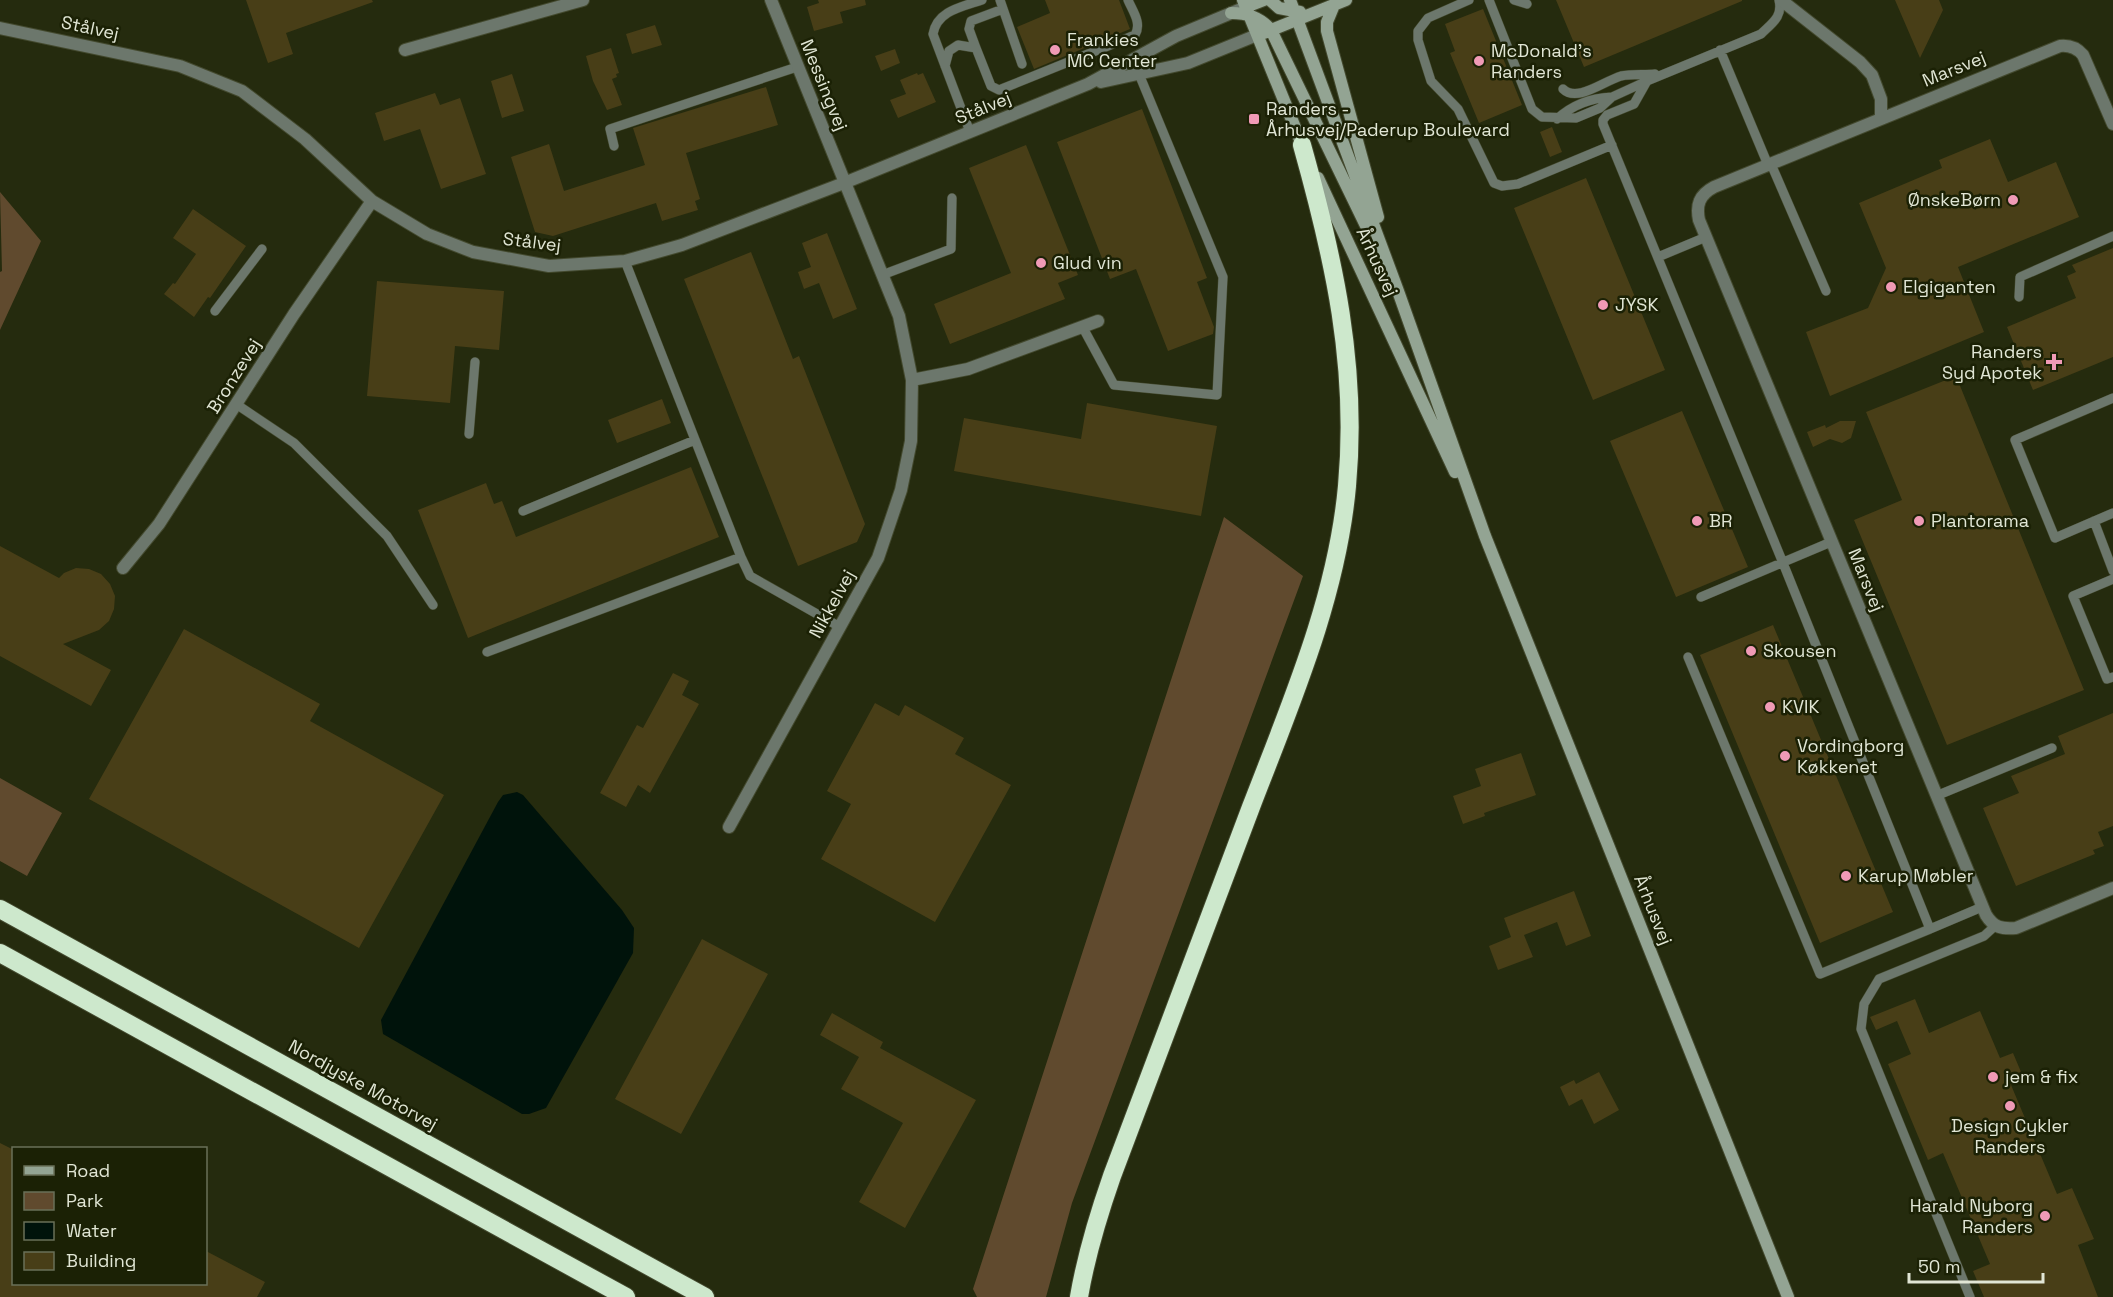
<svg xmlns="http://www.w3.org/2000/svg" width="2113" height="1297" viewBox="0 0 2113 1297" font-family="'Space Grotesk',sans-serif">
  <rect width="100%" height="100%" fill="#252b0e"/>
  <path fill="#604a2e" d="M 0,192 L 41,241 L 0,330 L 0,272 L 2,271 Z
    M 1224,517 L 1303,576 L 1072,1203 L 1046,1297 L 977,1297 L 973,1289 Z
    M 0,778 L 62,813 L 27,876 L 0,861 Z"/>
  <path fill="#00130b" d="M 517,792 L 523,795 L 622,910 L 634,928 L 633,953 L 546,1108 L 529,1114 L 522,1114 L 383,1034 L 381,1020 L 498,802 L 503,795 Z"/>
  <path fill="#483e17" d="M 246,0 L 372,0 L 373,2 L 286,33 L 293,54 L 268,63 Z
    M 818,0 L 865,0 L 866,5 L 840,12 L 843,23 L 814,31 L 807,7 L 819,3 Z
    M 1045,0 L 1119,0 L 1130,29 L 1034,69 L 1017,27 L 1050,13 Z
    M 1556,0 L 1742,0 L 1742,1 L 1584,67 Z
    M 1895,0 L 1939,0 L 1943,10 L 1920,58 Z
    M 1483,9 L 1522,105 L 1479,123 L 1450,53 L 1455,51 L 1445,24 Z
    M 655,25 L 662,45 L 632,54 L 626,34 Z
    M 611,48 L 619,73 L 616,74 L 617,77 L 612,79 L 622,105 L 607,110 L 593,81 L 586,56 Z
    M 895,49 L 900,63 L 881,71 L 875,56 Z
    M 917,73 L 918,75 L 923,73 L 936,102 L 898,118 L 890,100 L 906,94 L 900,80 Z
    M 512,74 L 524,111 L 502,118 L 491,81 Z
    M 766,87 L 778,125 L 686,153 L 700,199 L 695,201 L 698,210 L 662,221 L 656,203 L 553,236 L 535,232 L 511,157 L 549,144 L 564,191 L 645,165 L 633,128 Z
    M 435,93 L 440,105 L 460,98 L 486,174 L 441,189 L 420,129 L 384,141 L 375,113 Z
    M 1142,109 L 1207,278 L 1197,282 L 1214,327 L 1213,334 L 1168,351 L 1136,269 L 1110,279 L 1057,142 Z
    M 1552,127 L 1562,152 L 1550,157 L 1540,132 Z
    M 1990,139 L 2008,182 L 2056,162 L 2079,217 L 1958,267 L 1984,332 L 1830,396 L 1806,332 L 1868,308 L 1886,268 L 1859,203 L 1942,168 L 1939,160 Z
    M 1026,145 L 1078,275 L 1058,283 L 1065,299 L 950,344 L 934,304 L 1011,273 L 969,168 Z
    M 1586,178 L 1665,370 L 1593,400 L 1514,208 Z
    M 193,209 L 246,246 L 210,298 L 208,297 L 194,317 L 164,294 L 173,283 L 175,284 L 196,254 L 173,238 Z
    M 827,233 L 857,309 L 833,319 L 819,283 L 804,289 L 798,272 L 811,267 L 802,243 Z
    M 2113,248 L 2113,357 L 2033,390 L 2007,327 L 2076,298 L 2067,276 L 2076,272 L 2072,265 Z
    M 751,252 L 793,359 L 799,356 L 865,524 L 857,542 L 798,566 L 684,279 Z
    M 377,281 L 504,291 L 499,350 L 455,346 L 450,403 L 367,396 Z
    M 1956,376 L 2084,690 L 1947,745 L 1854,520 L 1902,500 L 1866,412 Z
    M 662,399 L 671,423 L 617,443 L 608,420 Z
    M 1087,403 L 1217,426 L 1201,516 L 954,471 L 964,418 L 1081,439 Z
    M 1682,411 L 1748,567 L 1676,597 L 1610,441 Z
    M 1840,421 L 1856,421 L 1851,438 L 1842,443 L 1830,439 L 1813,447 L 1807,432 L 1825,425 L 1826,428 Z
    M 691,467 L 719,537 L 468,638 L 418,510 L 486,483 L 494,504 L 502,501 L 516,537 Z
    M 0,546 L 59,578 L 64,573 L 76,568 L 89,569 L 101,574 L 110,584 L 115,596 L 114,609 L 109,621 L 99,630 L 63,644 L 111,670 L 91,706 L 0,656 Z
    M 1773,625 L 1893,912 L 1820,943 L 1700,655 Z
    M 184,629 L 320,704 L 310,721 L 444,795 L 359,948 L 89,799 Z
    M 673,673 L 689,681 L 682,695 L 699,704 L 650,793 L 638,785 L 626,807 L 600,793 L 637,725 L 643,728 Z
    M 875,703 L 899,716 L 905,705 L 964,738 L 955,754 L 1011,785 L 935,922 L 821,859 L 851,804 L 827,791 Z
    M 2113,713 L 2113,826 L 2098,832 L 2104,846 L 2093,850 L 2095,854 L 2016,886 L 1983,808 L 2019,793 L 2011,776 L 2065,754 L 2058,736 Z
    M 1521,753 L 1536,795 L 1484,813 L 1485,816 L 1463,824 L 1453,796 L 1481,786 L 1475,769 Z
    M 1574,891 L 1591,936 L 1566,946 L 1557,922 L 1524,935 L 1533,957 L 1498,970 L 1489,946 L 1511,937 L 1504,918 Z
    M 702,939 L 768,974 L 681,1134 L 615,1099 Z
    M 1915,999 L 1929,1033 L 1980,1011 L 2000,1058 L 2013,1053 L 2024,1079 L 2011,1085 L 2057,1194 L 2072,1188 L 2094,1239 L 2078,1245 L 2098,1297 L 1984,1297 L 1973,1271 L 1990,1264 L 1943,1153 L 1928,1160 L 1888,1064 L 1911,1054 L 1897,1021 L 1876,1030 L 1870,1017 Z
    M 832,1013 L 883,1042 L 880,1048 L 976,1100 L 905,1228 L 859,1202 L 903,1123 L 841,1089 L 859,1057 L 820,1035 Z
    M 1599,1072 L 1619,1110 L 1594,1124 L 1582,1099 L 1569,1106 L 1560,1087 L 1574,1080 L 1576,1084 Z
    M 0,1143 L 14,1150 L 14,1284 L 206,1284 L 206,1251 L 265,1282 L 257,1297 L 0,1297 Z"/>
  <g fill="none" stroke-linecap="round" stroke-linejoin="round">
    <defs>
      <path id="lane" d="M 1000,0 L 1022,64
        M 1469,0 L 1428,18 L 1418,31 L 1418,40 L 1431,81 L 1458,109 L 1494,183 L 1502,186 L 1518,184 L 1612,145
        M 1489,0 L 1532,109 L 1542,117 L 1576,118 L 1600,108 L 1612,97 L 1647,81
        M 1514,0 L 1527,4
        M 976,48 L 969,29 L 971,21 L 1003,9
        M 1720,50 L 1768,165
        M 945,66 L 949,51 L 958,45 L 976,48 L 991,86 L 999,90 L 1135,35 C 1142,23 1133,12 1128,0
        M 1563,89 C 1577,103 1604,81 1621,76 C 1631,74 1644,75 1655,74
        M 1557,119 C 1572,105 1591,98 1612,97
        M 970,132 L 933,34 C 937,11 961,7 982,0
        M 614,146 L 610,129 L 797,67
        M 1771,164 L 1826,291
        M 1658,257 L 1706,237
        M 625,261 L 741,557 L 750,576 L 840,627
        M 882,275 L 951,249 L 952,198
        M 2019,297 L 2020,277 L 2113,236
        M 215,311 L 262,249
        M 1082,326 L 1114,385 L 1217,395 L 1223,277 L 1139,74
        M 2113,398 L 2015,440 L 2055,538 L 2113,513
        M 236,404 L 294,443 L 387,536 L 433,605
        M 469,434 L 475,362
        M 523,511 L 695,440
        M 2094,521 L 2113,571
        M 2113,579 L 2073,596 L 2107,679 L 2113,677
        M 1701,597 L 1831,542
        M 487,652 L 741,557
        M 1688,657 L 1820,974 L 1930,929 L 1783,563 L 1603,124 L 1603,120 L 1607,115 L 1634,104 L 1647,81 L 1761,34 C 1772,23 1783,17 1779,0
        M 1936,796 L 2052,748
        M 1930,929 L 1982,907
        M 1970,1297 L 1861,1029 L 1864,1004 L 1879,979 L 1984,936 L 1995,926"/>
      <path id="street" d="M 1781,0 L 1860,62 L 1872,75 L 1881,99 L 1881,118
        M 0,28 L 180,66 L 242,91 L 305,139 L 372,201 L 427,234 L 473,252 L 549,266 L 625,261 L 682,245 L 844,183 L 1088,84 L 1176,36 L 1241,9
        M 405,50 L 583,0
        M 1101,82 L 1188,63 L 1257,35
        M 2113,124 L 2083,55 C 2077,48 2070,45 2060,46 L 1714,187 C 1699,195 1696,205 1699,220 L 1986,915 C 1994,928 2002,929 2016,928 L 2113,888
        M 912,380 L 968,369 L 1098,321
        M 123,568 L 159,524 L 294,314 L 372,201
        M 729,827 L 878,558 L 901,490 L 911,441 L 912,380 L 899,316 L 771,0"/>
      <path id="secondary" d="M 1243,0 L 1305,152
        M 1270,0 L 1279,8 L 1300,12
        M 1290,0 L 1398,291 L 1485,536 L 1788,1297
        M 1334,5 L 1327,22 L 1327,31 L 1378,217
        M 1246,7 L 1264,0
        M 1231,13 C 1247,13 1260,17 1271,30 L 1368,230
        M 1264,33 L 1346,0
        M 1318,178 L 1455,472"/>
      <path id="highway" d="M 0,909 L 705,1297
        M 0,953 L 626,1297
        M 1079,1297 C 1086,1256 1098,1216 1112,1176 C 1158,1053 1205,930 1251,807 C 1291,703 1337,597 1347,486 C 1358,366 1334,259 1302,145"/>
    </defs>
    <use href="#lane" stroke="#43492e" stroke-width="10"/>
    <use href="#street" stroke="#43492e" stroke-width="14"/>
    <use href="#secondary" stroke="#43492e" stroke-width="14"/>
    <use href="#highway" stroke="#43492e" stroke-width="20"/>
    <use href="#lane" stroke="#6c776c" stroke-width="9"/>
    <use href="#street" stroke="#6c776c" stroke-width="12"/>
    <use href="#secondary" stroke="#93a493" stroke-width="12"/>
    <use href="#highway" stroke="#cde8cc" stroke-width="18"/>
  </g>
  <g fill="#f09ab6" stroke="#1b2105" stroke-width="2">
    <circle cx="1055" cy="50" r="6"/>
    <circle cx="1479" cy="61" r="6"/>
    <rect x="1248" y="113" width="12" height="12" rx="3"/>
    <circle cx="2013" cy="200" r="6"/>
    <circle cx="1041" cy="263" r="6"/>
    <circle cx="1891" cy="287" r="6"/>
    <circle cx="1603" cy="305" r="6"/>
    <path d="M2051 353h6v6h6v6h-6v6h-6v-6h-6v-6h6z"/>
    <circle cx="1697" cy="521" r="6"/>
    <circle cx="1919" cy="521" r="6"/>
    <circle cx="1751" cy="651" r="6"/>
    <circle cx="1770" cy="707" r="6"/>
    <circle cx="1785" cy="756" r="6"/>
    <circle cx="1846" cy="876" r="6"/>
    <circle cx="1993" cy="1077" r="6"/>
    <circle cx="2010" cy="1106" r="6"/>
    <circle cx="2045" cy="1216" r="6"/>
  </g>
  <g text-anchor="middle" stroke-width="5" stroke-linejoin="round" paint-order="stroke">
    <g font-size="18" fill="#e1e6d5" stroke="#1b2105">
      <text transform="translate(90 28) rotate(12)" y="6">Stålvej</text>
      <text transform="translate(1954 69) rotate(-22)" y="6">Marsvej</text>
      <text transform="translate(824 85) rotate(68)" y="6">Messingvej</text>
      <text transform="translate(983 108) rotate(-22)" y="6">Stålvej</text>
      <text transform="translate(532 242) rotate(7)" y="6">Stålvej</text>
      <text transform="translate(1377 262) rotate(65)" y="6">Århusvej</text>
      <text transform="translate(234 376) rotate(-58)" y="6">Bronzevej</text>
      <text transform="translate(1866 580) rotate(68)" y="6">Marsvej</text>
      <text transform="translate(832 604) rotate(-61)" y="6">Nikkelvej</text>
      <text transform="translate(1653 910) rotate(68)" y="6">Århusvej</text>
      <text transform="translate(363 1085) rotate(29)" y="6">Nordjyske Motorvej</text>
    </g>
    <g font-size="18" fill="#e1e6d5" stroke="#1b2105" text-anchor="start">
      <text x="1067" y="46">Frankies<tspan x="1067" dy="21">MC Center</tspan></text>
      <text x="1491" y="57">McDonald's<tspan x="1491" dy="21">Randers</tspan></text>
      <text x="1266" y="115">Randers -<tspan x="1266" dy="21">Århusvej/Paderup Boulevard</tspan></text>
      <text x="2001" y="206" text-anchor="end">ØnskeBørn</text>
      <text x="1053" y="269">Glud vin</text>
      <text x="1903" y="293">Elgiganten</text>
      <text x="1615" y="311">JYSK</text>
      <text x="2042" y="358" text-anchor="end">Randers<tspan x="2042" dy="21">Syd Apotek</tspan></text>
      <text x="1709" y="527">BR</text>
      <text x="1931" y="527">Plantorama</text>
      <text x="1763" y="657">Skousen</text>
      <text x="1782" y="713">KVIK</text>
      <text x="1797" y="752">Vordingborg<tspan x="1797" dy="21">Køkkenet</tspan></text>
      <text x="1858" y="882">Karup Møbler</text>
      <text x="2005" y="1083">jem &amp; fix</text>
      <text x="2010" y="1132" text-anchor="middle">Design Cykler<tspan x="2010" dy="21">Randers</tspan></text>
      <text x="2033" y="1212" text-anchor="end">Harald Nyborg<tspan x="2033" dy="21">Randers</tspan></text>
    </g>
  </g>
  <rect x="12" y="1147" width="195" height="138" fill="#1b2105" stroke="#6a7058" stroke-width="1.5"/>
  <rect x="24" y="1166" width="30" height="9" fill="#93a493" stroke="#6a7058" stroke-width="1.5"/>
  <text x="66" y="1177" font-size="18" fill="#e1e6d5">Road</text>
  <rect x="24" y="1192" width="30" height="18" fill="#604a2e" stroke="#6a7058" stroke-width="1.5"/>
  <text x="66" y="1207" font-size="18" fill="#e1e6d5">Park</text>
  <rect x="24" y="1222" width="30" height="18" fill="#00130b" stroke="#6a7058" stroke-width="1.5"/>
  <text x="66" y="1237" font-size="18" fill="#e1e6d5">Water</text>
  <rect x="24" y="1252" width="30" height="18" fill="#483e17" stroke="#6a7058" stroke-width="1.5"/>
  <text x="66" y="1267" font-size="18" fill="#e1e6d5">Building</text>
  <path d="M1909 1273v9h134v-9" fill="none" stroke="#e1e6d5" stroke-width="3"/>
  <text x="1918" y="1273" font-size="18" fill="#e1e6d5" stroke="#1b2105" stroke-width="4.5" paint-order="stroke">50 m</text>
</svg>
